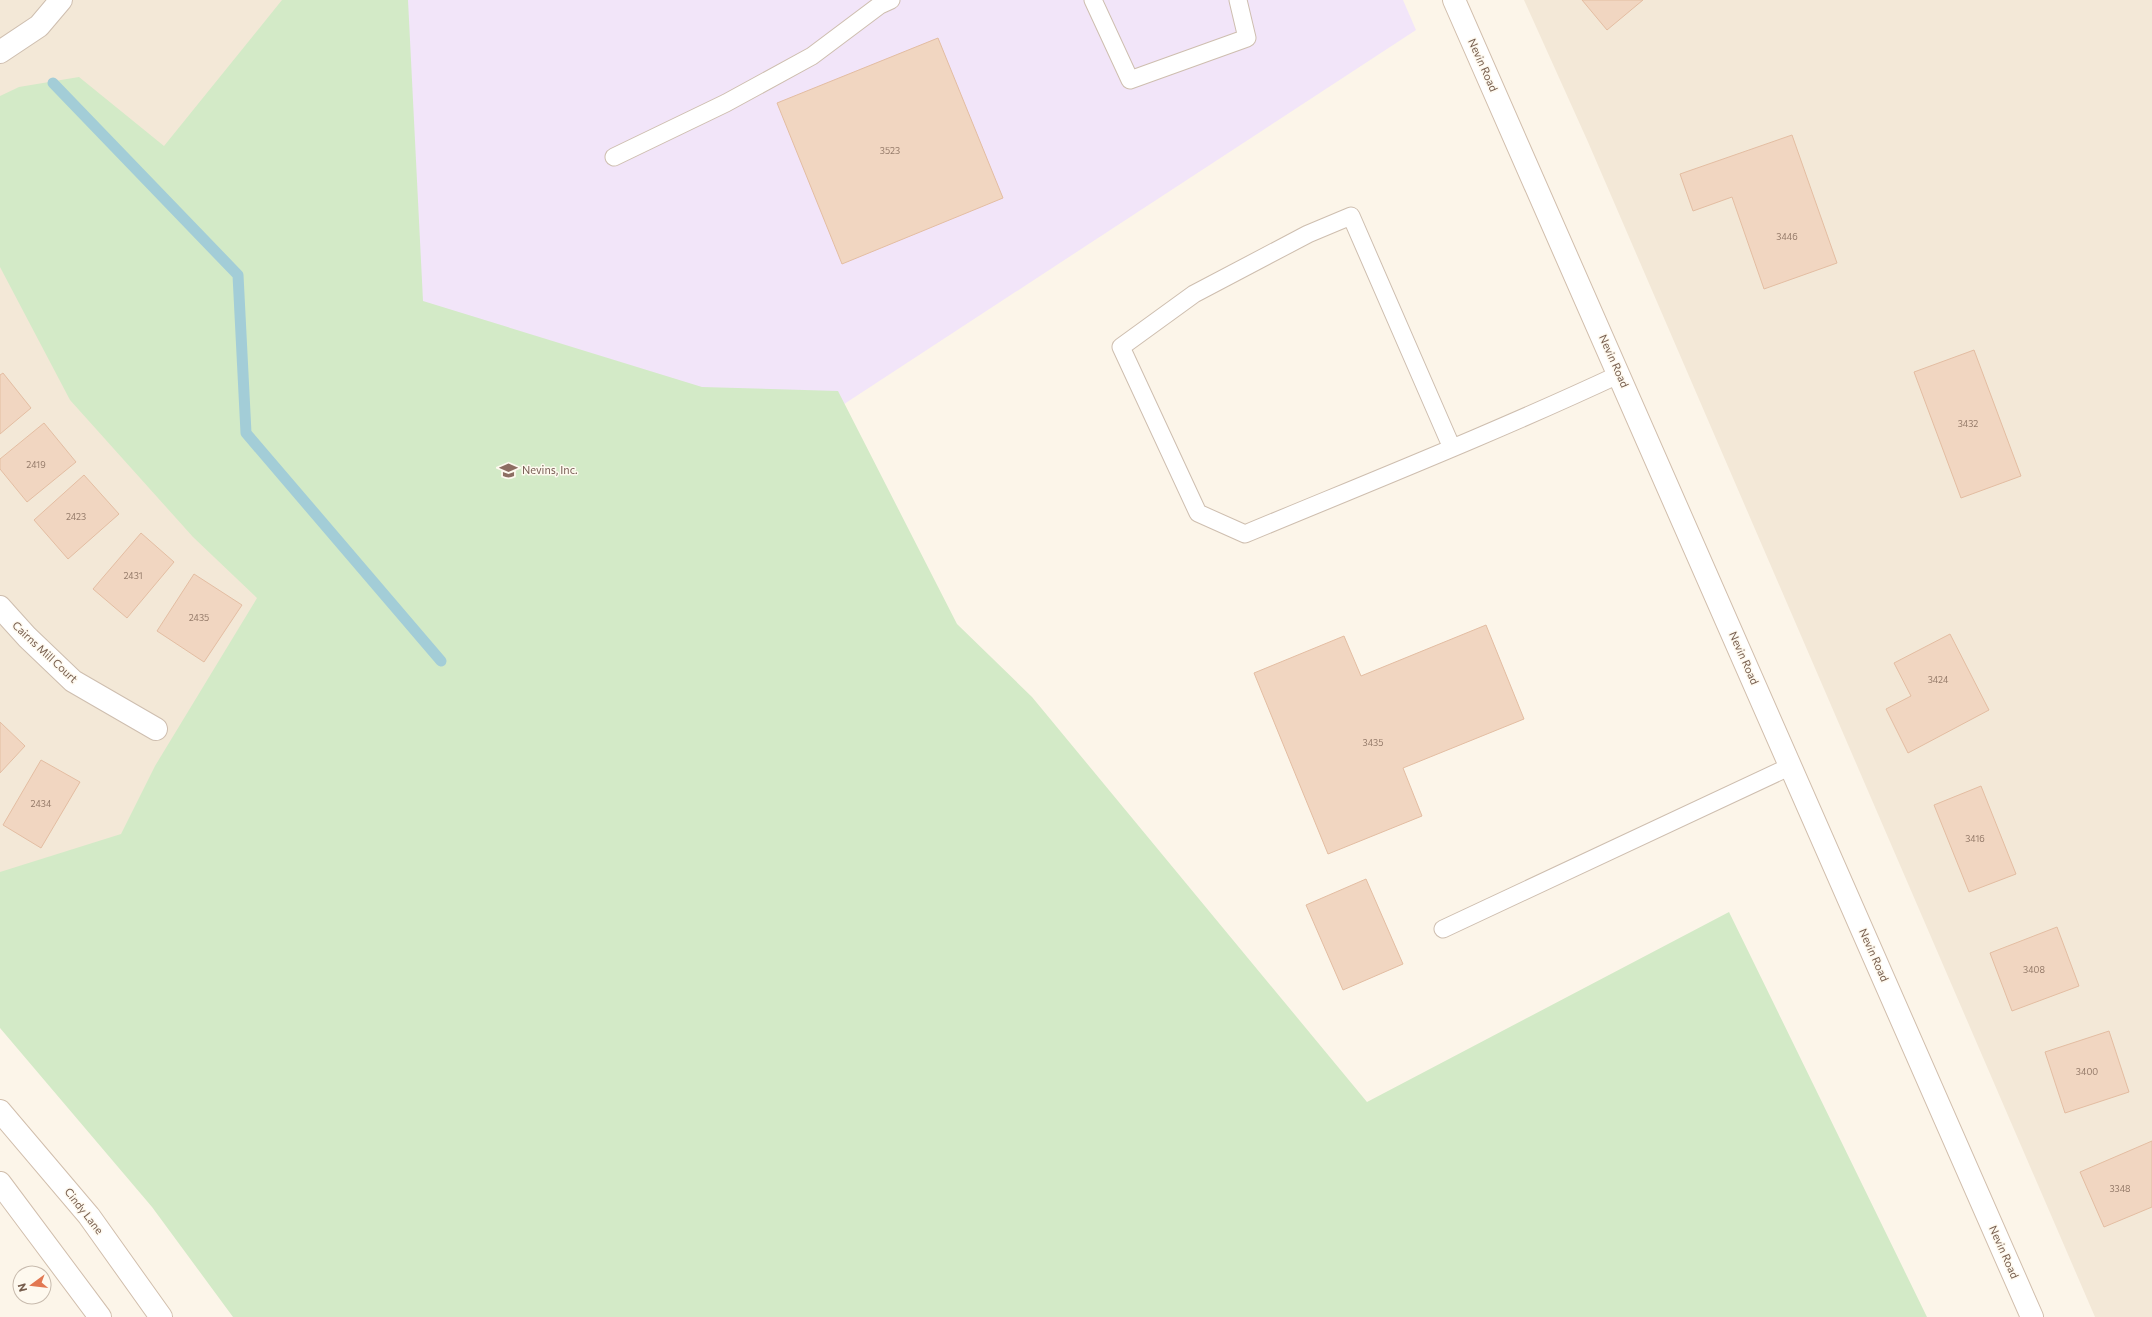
<svg xmlns="http://www.w3.org/2000/svg" width="2152" height="1317" viewBox="0 0 2152 1317" font-family="Commissioner,sans-serif">
  <rect width="100%" height="100%" fill="#fcf5e9"/>
  <path fill="#f3e8d7" d="M 0,0 L 307,0 L 407,690 L 171,837 L 0,891 Z
    M 1524,0 L 2152,0 L 2152,1317 L 2095,1317 L 1588,142 Z"/>
  <path fill="#f2e5f9" d="M 307,0 L 1403,0 L 1416,30 L 407,690 Z"/>
  <path fill="#d3eac7" d="M 282,0 L 408,0 L 423,301 L 702,387 L 838,391 L 957,624 L 1032,697 L 1367,1102 L 1729,912 L 1927,1317 L 233,1317 L 152,1207 L 0,1028 L 0,872 L 121,834 L 155,766 L 257,598 L 193,537 L 70,400 L 0,267 L 0,96 L 19,87 L 79,77 L 164,146 Z"/>
  <g fill="none" stroke-linecap="round" stroke-linejoin="round">
    <path stroke="#a3cdd7" stroke-width="11" d="M 53,83 L 238,275 L 246,433 L 441,661"/>
  </g>
  <path fill="#f1d6c1" stroke="#e3bda2" d="M 1582,0 L 1643,0 L 1607,30 Z
    M 938,38 L 1003,198 L 842,264 L 777,103 Z
    M 1792,135 L 1837,263 L 1764,289 L 1732,197 L 1693,211 L 1680,174 Z
    M 1974,350 L 2021,476 L 1961,498 L 1914,372 Z
    M 3,373 L 31,408 L 0,434 L 0,375 Z
    M 44,423 L 76,462 L 27,502 L 0,469 L 0,459 Z
    M 84,475 L 119,514 L 68,559 L 34,520 Z
    M 141,533 L 174,562 L 127,618 L 93,589 Z
    M 194,574 L 242,605 L 204,662 L 157,631 Z
    M 1486,625 L 1524,719 L 1403,768 L 1422,816 L 1328,854 L 1254,673 L 1344,636 L 1361,676 Z
    M 1950,634 L 1989,710 L 1908,753 L 1886,709 L 1911,696 L 1894,663 Z
    M 0,722 L 25,746 L 0,773 Z
    M 41,760 L 80,782 L 41,848 L 3,825 Z
    M 1981,786 L 2016,874 L 1969,892 L 1934,805 Z
    M 1366,879 L 1403,964 L 1343,990 L 1306,905 Z
    M 2057,927 L 2079,986 L 2012,1011 L 1990,953 Z
    M 2109,1031 L 2129,1092 L 2065,1113 L 2045,1052 Z
    M 2152,1141 L 2152,1207 L 2104,1227 L 2080,1172 Z"/>
  <g fill="none" stroke-linecap="round" stroke-linejoin="round">
    <defs>
      <path id="lane" d="M 1093,0 L 1130,80 L 1247,38 L 1238,0
        M 614,157 L 726,103 L 812,56 L 880,5 L 891,0
        M 1452,448 L 1351,216 L 1308,234 L 1194,294 L 1121,347 L 1198,513 L 1245,534 C 1370,482 1496,432 1620,374
        M 1443,929 L 1791,766"/>
      <path id="street" d="M 0,52 L 39,26 L 61,0
        M 0,607 L 27,637 L 73,681 L 156,729"/>
      <path id="secondary" d="M 1454,0 L 2032,1317
        M 0,1111 L 89,1216 L 161,1317
        M 0,1183 L 100,1317"/>
    </defs>
    <use href="#lane" stroke="#cebeaf" stroke-width="19"/>
    <use href="#street" stroke="#cebeaf" stroke-width="24"/>
    <use href="#secondary" stroke="#d1beac" stroke-width="24"/>
    <use href="#lane" stroke="#fff" stroke-width="17"/>
    <use href="#street" stroke="#fff" stroke-width="22"/>
    <use href="#secondary" stroke="#fff" stroke-width="22"/>
  </g>
  <defs>
    <symbol id="school-bare" viewBox="-9 -9 18 18"><path d="M0-5L7-2L0 1L-7-2ZM-4 1L0 2.5L4 1V4Q0 6-4 4Z" fill="#8d6e63" stroke="#fef9ef" stroke-width="2.5" paint-order="stroke"/></symbol>
  </defs>
  <g fill-rule="evenodd">
    <use href="#school-bare" x="496" y="458" width="25" height="25"/>
  </g>
  <g text-anchor="middle" stroke-width="3" stroke-linejoin="round" paint-order="stroke">
    <g font-size="9" fill="#957b6a">
      <text x="890" y="154">3523</text>
      <text x="1787" y="240">3446</text>
      <text x="1968" y="427">3432</text>
      <text x="36" y="468">2419</text>
      <text x="76" y="520">2423</text>
      <text x="133" y="579">2431</text>
      <text x="199" y="621">2435</text>
      <text x="1938" y="683">3424</text>
      <text x="1373" y="746">3435</text>
      <text x="41" y="807">2434</text>
      <text x="1975" y="842">3416</text>
      <text x="2034" y="973">3408</text>
      <text x="2087" y="1075">3400</text>
      <text x="2120" y="1192">3348</text>
    </g>
    <g font-size="11" fill="#765d4d" stroke="#fef9ef">
      <text transform="translate(1483 65) rotate(66)" y="4">Nevin Road</text>
      <text transform="translate(1614 361) rotate(66)" y="4">Nevin Road</text>
      <text transform="translate(45 652) rotate(43)" y="4">Cairns Mill Court</text>
      <text transform="translate(1744 658) rotate(66)" y="4">Nevin Road</text>
      <text transform="translate(1874 955) rotate(66)" y="4">Nevin Road</text>
      <text transform="translate(84 1211) rotate(52)" y="4">Cindy Lane</text>
      <text transform="translate(2004 1252) rotate(66)" y="4">Nevin Road</text>
    </g>
    <g font-size="11" fill="#785e54" stroke="#fef9ef" text-anchor="start">
      <text x="522" y="474">Nevins, Inc.</text>
    </g>
  </g>
  <g transform="translate(32 1285) rotate(255)"><circle r="19" fill="#fef9ef" stroke="#c8bbae"/>
  <path d="M0-3L7 15L0 10L-7 15Z" fill="#e27852"/>
  <text y="-6" font-size="11" font-weight="bold" text-anchor="middle" fill="#765d4d">N</text>
  </g>
</svg>
